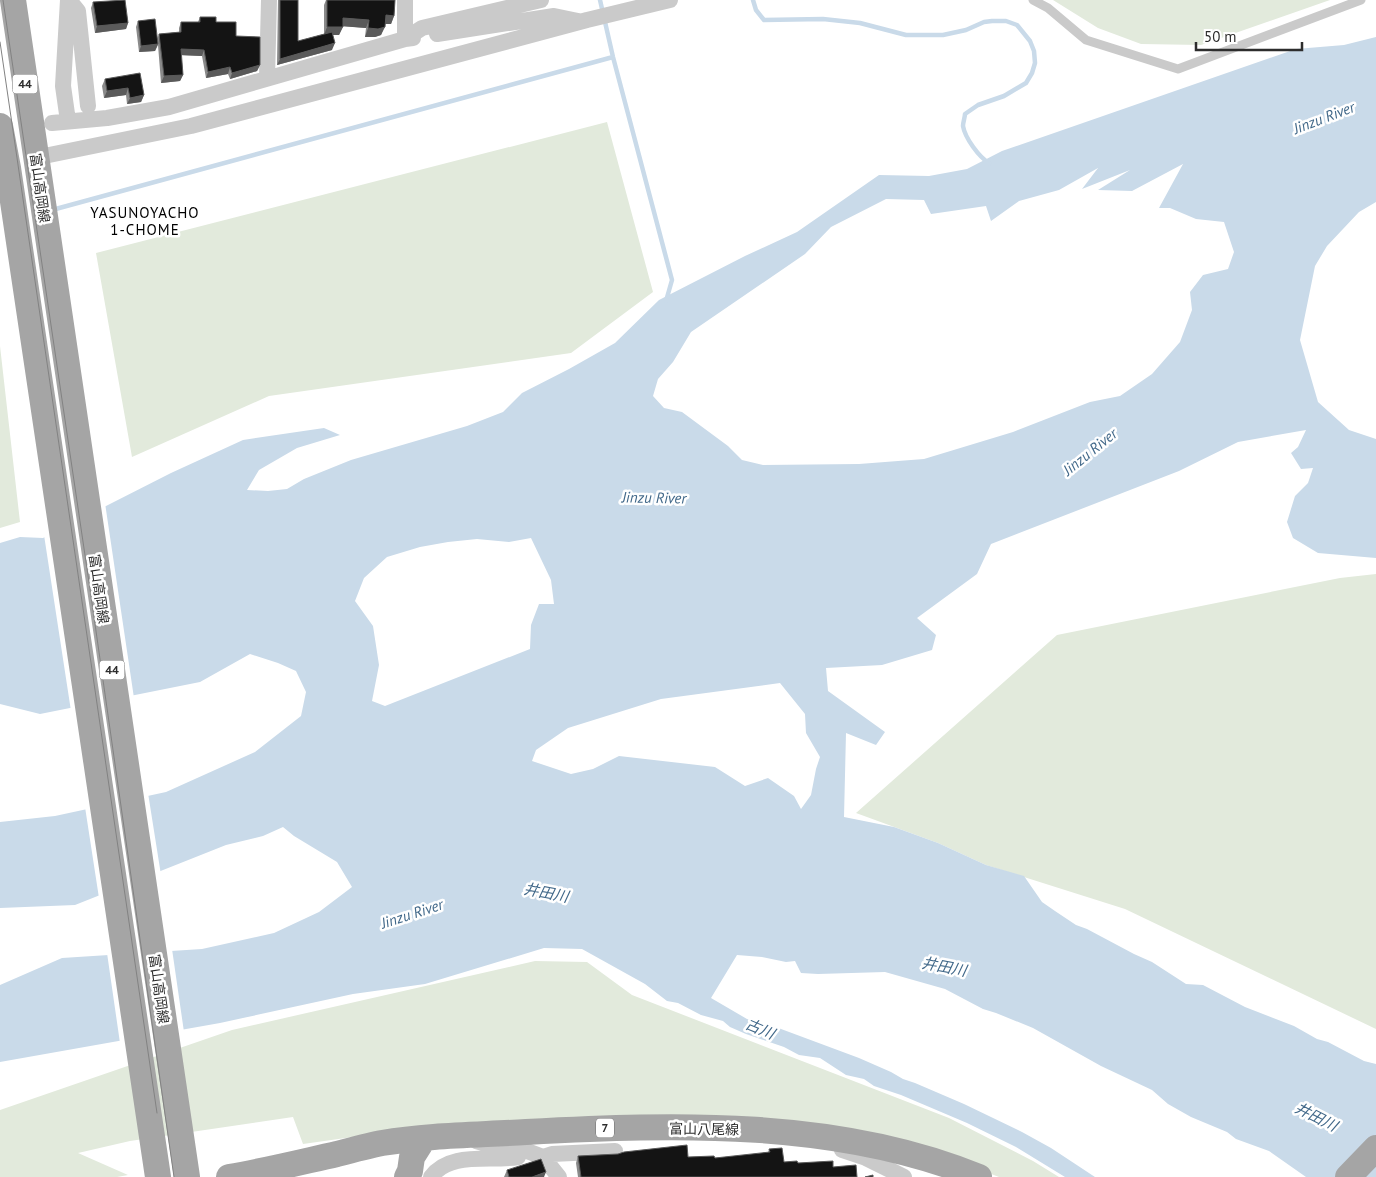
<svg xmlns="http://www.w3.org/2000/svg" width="1376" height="1177" viewBox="0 0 1376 1177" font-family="'PT Sans','Noto Sans JP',sans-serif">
  <rect width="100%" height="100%" fill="#fff"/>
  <path fill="#e2eadc" d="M 1053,0 L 1330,0 L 1201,45 L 1141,44 L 1098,28 Z
    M 607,122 L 653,292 L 571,353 L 269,396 L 132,457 L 96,253 Z
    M 0,346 L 20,522 L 0,528 Z
    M 1376,574 L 1376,1029 L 1125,909 L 986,865 L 938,843 L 856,813 L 1057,635 L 1340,578 Z
    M 535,961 L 587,962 L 632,995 L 949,1118 L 1033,1161 L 1059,1177 L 999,1177 L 927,1149 L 815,1127 L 381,1133 L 303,1144 L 293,1117 L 130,1141 L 78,1153 L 128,1175 L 117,1177 L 0,1177 L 0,1110 L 232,1030 Z"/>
  <path fill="#c9dae9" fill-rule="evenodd" d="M 1376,37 L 1376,202 L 1359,212 L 1327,246 L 1315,266 L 1300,340 L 1318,402 L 1349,430 L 1376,439 L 1376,558 L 1318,553 L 1293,538 L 1287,522 L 1295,496 L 1308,483 L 1313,468 L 1301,469 L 1291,453 L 1298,447 L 1306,430 L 1238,442 L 1179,471 L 991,544 L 977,574 L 917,618 L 936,635 L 932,650 L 882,665 L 826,668 L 828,691 L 885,732 L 876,745 L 846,733 L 844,817 L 894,827 L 938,843 L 986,865 L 1024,876 L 1042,902 L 1055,911 L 1076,925 L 1087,929 L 1134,954 L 1152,962 L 1186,984 L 1203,985 L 1245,1007 L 1294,1026 L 1317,1039 L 1328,1042 L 1364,1061 L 1376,1064 L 1376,1177 L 1306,1177 L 1269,1151 L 1236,1139 L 1227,1132 L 1191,1117 L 1168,1104 L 1152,1090 L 1101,1066 L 1033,1028 L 996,1013 L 983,1009 L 945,989 L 885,972 L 818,974 L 801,973 L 795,961 L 786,962 L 762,957 L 737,955 L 711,998 L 747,1019 L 773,1026 L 859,1058 L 891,1072 L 903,1079 L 915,1083 L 964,1104 L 1022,1132 L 1051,1148 L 1095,1177 L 1065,1177 L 1016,1147 L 967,1123 L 901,1095 L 874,1086 L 864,1079 L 846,1075 L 820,1058 L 799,1055 L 784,1047 L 746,1034 L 730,1027 L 723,1021 L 701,1015 L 678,1003 L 667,1001 L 645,984 L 582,949 L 544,948 L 425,984 L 353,994 L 220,1023 L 0,1062 L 0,985 L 62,958 L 202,949 L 274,933 L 319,912 L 352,887 L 337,862 L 294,836 L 283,827 L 263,836 L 226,845 L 75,905 L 0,908 L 0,822 L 55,816 L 166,792 L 255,752 L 301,716 L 306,692 L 296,671 L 278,663 L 250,654 L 200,682 L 40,714 L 0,704 L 0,543 L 20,537 L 43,538 L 171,473 L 243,440 L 324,428 L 340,435 L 297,448 L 259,470 L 247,490 L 268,491 L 287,489 L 304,479 L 351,460 L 467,426 L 503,412 L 522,393 L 569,369 L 615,343 L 659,300 L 745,256 L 797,232 L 879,175 L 929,176 L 967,169 L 1002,151 L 1296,49 L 1344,45 ZM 1183,164 L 1159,208 L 1170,208 L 1196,219 L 1224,222 L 1234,252 L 1228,269 L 1203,275 L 1190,292 L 1192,310 L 1180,342 L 1152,374 L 1120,396 L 1090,402 L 1013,432 L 924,459 L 859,464 L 763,465 L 742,460 L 728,446 L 682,412 L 664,408 L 653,396 L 658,379 L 673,362 L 691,332 L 805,254 L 831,227 L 886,199 L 924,200 L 931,214 L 986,206 L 991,221 L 1019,201 L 1059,190 L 1098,168 L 1082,189 L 1130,170 L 1098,190 L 1132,191 ZM 531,538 L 551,580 L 554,604 L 539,604 L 531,625 L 530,649 L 385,706 L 372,701 L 379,665 L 373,626 L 355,601 L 364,578 L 387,557 L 420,547 L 448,542 L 477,539 L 509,542 ZM 780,683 L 805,714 L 806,733 L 820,757 L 816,769 L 811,795 L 801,809 L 794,796 L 768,778 L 745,786 L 715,767 L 619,756 L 593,769 L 571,774 L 532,761 L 536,750 L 568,728 L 661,699 Z"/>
  <path fill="#fff" d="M 105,503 L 134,698 L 71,711 L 44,535 Z
    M 148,793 L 161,875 L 99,898 L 85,807 Z
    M 172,949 L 184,1032 L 120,1043 L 107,953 Z"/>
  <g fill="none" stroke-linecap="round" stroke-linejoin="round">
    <path stroke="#c9dae9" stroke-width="4.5" d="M 600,0 L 613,57 L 672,280 L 666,301
      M 753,0 L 756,10 L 764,20 L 823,19 L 860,23 L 906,35 L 943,35 L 966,30 L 984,22 L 992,21 L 1006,21 L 1017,25 L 1030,41 L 1034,51 L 1035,63 L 1032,73 L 1026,83 L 1004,96 L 978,105 L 965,114 C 965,117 963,122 963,126 C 965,138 979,157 989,163
      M 52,210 L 613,57"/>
    <path stroke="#cacaca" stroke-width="9" d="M 1033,0 L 1048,8 L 1086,40 L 1178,69 L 1361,0"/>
    <path stroke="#cacaca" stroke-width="16" d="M 68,0 L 63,86 L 68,121
      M 69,0 L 78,11 L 88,106
      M 405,0 L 405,39 L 413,38
      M 437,34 L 554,16 L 578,21
      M 267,78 L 269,0
      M 52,123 L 107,118 L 169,107 L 405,39 L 422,28 L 541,0
      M 49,155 L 191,126 L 587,20 L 670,0
      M 476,1141 L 497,1147 L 527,1151 L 543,1157 L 559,1177
      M 842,1150 L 866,1158 L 904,1177
      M 543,1157 L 552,1154 L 615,1151
      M 431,1177 C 450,1151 490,1162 518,1157"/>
    <path stroke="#a5a5a5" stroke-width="26" d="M 13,0 L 187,1177
      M 0,126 L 8,168 L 158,1177
      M 229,1177 C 265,1171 301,1162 337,1154 C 352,1150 367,1146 382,1143 C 429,1135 478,1135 526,1132 C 676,1124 838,1119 979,1177
      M 407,1177 L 410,1171 L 412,1157 L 424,1138
      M 1348,1177 L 1376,1148"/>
    <path stroke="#828282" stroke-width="1" d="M 3,0 L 90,589 L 174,1177
      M 0,42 L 157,1113"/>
  </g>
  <path fill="#8a8a8a" d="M 278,0 L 298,0 L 298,41 L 324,34 L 324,5 L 326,0 L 395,0 L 394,16 L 391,24 L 385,24 L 381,35 L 375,37 L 365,37 L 366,28 L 343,26 L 339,35 L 332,35 L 332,50 L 277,65 Z
    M 93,2 L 128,23 L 126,29 L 95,33 L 91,8 Z
    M 200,17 L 216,22 L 236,36 L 260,65 L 257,71 L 230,79 L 228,74 L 206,78 L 202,56 L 181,55 L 183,75 L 180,81 L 161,83 L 158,45 L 155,51 L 139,52 L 136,27 L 138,21 L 157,40 L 159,34 L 179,32 L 179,28 L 181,22 L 198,22 Z
    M 105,79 L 144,95 L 141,102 L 127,104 L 126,95 L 104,98 L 102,86 Z
    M 769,1149 L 784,1162 L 833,1167 L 857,1177 L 578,1177 L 576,1163 L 578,1156 L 715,1158 L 768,1153 Z
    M 507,1170 L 544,1177 L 504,1177 Z"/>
  <path fill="#5a5a5a" d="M 386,15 L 394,16 L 391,24 L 382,24 Z
    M 343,18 L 369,20 L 366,28 L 339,26 Z
    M 128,23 L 126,29 L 95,33 L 97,26 Z
    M 327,27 L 343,27 L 339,35 L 324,35 Z
    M 385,27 L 381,35 L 375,37 L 365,37 L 368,28 Z
    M 335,43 L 332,50 L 277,65 L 280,59 Z
    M 158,44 L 155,51 L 139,52 L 141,46 Z
    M 181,49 L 204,50 L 202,56 L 178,55 Z
    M 260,65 L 257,71 L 230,79 L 232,73 Z
    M 230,67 L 228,74 L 206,78 L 208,72 Z
    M 183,75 L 180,81 L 161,83 L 164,76 Z
    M 128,88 L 126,95 L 104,98 L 107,91 Z
    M 144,95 L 141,102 L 127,104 L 130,98 Z
    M 546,1172 L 544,1177 L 532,1177 Z"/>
  <path fill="#141414" stroke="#5a5a5a" d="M 125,0 L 128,23 L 97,26 L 93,2 Z
    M 280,0 L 298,0 L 298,41 L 332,32 L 335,43 L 280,59 Z
    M 327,0 L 395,0 L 394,16 L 386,15 L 385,27 L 378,29 L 368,28 L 369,20 L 343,18 L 343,27 L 327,27 Z
    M 200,17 L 216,17 L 216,22 L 236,22 L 236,36 L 260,37 L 260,65 L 232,73 L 230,67 L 208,72 L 204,50 L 181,49 L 183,75 L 164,76 L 159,34 L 181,32 L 181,22 L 200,22 Z
    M 155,19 L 158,44 L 141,46 L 138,21 Z
    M 140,73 L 144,95 L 130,98 L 128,88 L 107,91 L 105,79 Z
    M 687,1145 L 688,1157 L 714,1156 L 715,1158 L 770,1152 L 769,1149 L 782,1148 L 784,1162 L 797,1161 L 798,1163 L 833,1161 L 833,1167 L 856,1165 L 857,1177 L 581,1177 L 578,1156 L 618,1154 L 624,1152 Z
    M 541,1159 L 546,1172 L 532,1177 L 509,1177 L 507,1170 Z
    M 873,1175 L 873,1177 L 865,1177 Z"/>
  <g text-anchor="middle" stroke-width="5" stroke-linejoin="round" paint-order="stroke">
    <g fill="#fff" stroke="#6c6c6c" stroke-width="1">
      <rect x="12.5" y="74.5" width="25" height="19" rx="4"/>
      <rect x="99.5" y="660.5" width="25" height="19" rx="4"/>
      <rect x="596" y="1118.5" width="18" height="19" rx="4"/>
    </g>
    <g font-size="12" font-weight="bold" fill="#2d2d2d">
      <text x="25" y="88">44</text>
      <text x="112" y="674">44</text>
      <text x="605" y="1132">7</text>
    </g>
    <g font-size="14" fill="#2d2d2d" stroke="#fff">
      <text transform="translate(40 188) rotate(82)" y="5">富山高岡線</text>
      <text transform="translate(99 589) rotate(82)" y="5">富山高岡線</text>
      <text transform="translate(159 989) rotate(82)" y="5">富山高岡線</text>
      <text transform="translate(704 1129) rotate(1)" y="5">富山八尾線</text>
    </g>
    <g font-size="15" font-style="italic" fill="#416889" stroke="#fff">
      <text transform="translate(1324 118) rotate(-21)" y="5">Jinzu River</text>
      <text transform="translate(1090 452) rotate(-39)" y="5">Jinzu River</text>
      <text transform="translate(654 498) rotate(1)" y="5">Jinzu River</text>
      <text transform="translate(546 893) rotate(11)" y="5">井田川</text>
      <text transform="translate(412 914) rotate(-18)" y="5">Jinzu River</text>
      <text transform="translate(944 967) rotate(11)" y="5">井田川</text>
      <text transform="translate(760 1029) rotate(23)" y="5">古川</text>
      <text transform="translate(1316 1117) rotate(27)" y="5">井田川</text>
    </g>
    <g font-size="15" letter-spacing="1" fill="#000" stroke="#fff">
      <text x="145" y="218">YASUNOYACHO<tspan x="145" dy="17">1-CHOME</tspan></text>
    </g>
  </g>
  <path d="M1196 42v8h106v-8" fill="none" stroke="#2d2d2d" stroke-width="2.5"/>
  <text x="1204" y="42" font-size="15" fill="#2d2d2d" stroke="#ffffff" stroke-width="4" paint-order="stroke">50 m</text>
</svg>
